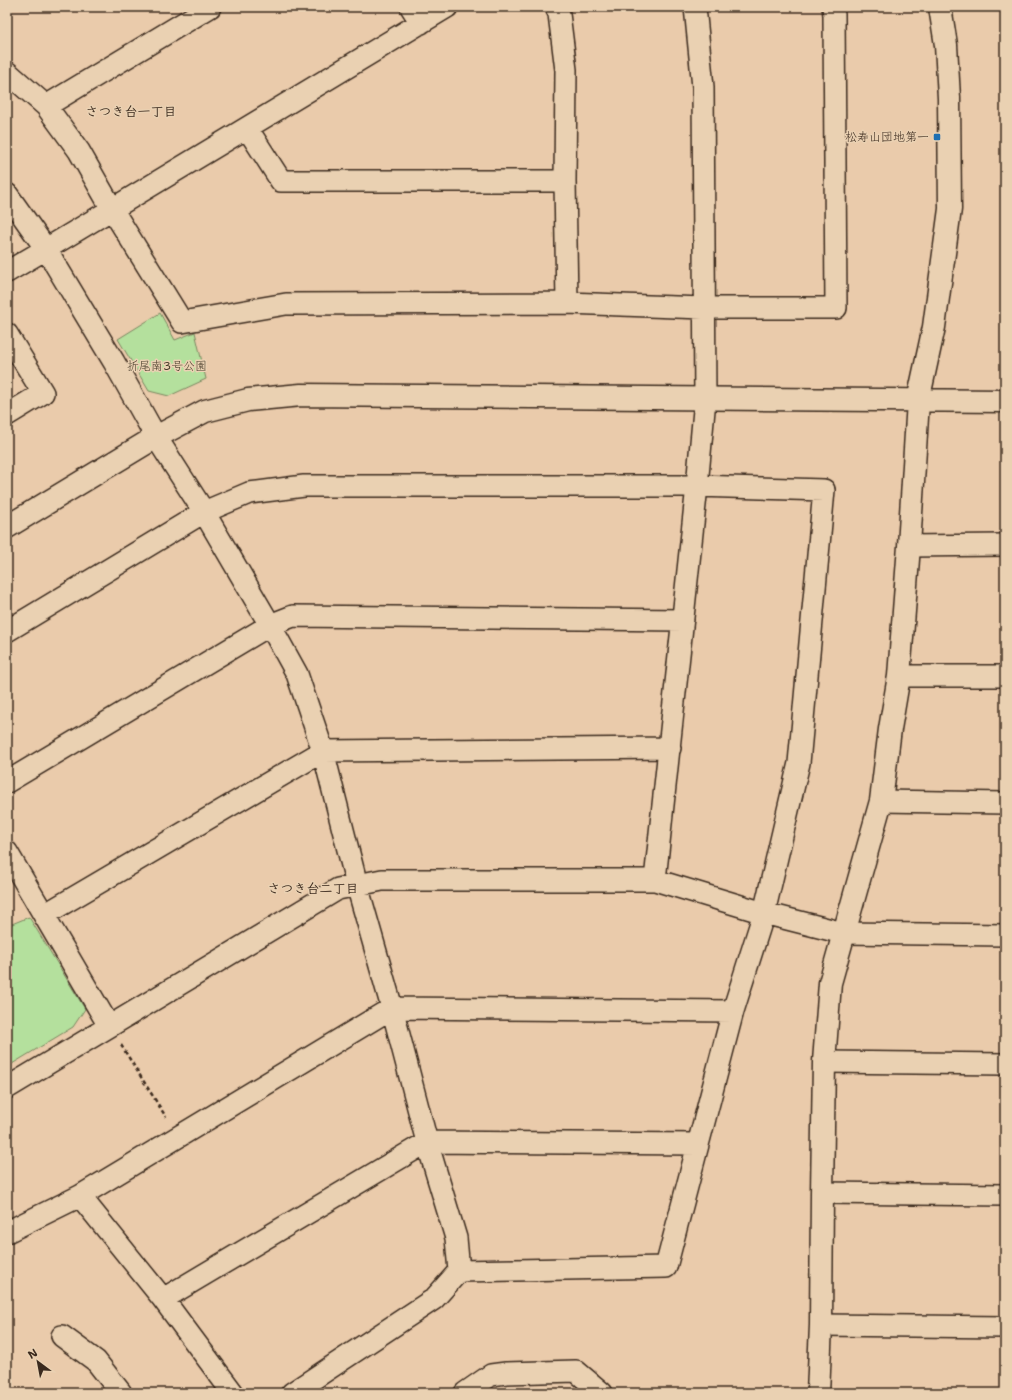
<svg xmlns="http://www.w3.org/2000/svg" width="1012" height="1400" viewBox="0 0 1012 1400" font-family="'Shantell Sans','Klee One',sans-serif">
  <rect width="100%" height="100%" fill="#eacbab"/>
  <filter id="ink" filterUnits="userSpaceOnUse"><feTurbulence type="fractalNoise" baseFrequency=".025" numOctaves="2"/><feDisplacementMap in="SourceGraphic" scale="8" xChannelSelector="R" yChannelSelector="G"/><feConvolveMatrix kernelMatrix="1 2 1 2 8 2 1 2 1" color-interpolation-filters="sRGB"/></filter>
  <g filter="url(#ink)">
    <path fill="#b4e09d" stroke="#78855e" d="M 160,313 L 175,340 L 195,332 L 206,379 L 169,396 L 149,391 L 118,339 Z
      M 29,917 L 85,1009 L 73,1027 L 7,1067 L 7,926 Z"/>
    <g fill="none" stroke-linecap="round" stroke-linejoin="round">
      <defs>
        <path id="street" d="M 411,7 L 421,23
          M 556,7 L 559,14 L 566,70 L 565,181 L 567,303
          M 7,72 L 46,106 L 79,151 L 112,209 L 182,322 L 286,304 L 567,303 L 703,308 L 836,308 L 834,15 L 833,7
          M 46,106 L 210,7
          M 247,128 L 281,181 L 565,181
          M 7,194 L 46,249 L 114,362 L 156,437 L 204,512 L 270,625 L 297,674 L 323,751 L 357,885 L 392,1008 L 427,1142 L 456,1238 L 459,1271 L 434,1299 L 292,1393
          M 7,272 L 46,249 L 447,7
          M 7,334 L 43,393 L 7,415
          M 909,546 L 1005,545
          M 7,631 L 204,512 L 249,493 L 304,486 L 697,486 L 824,490 L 799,763 L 764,913 L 733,1011 L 666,1267 L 459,1271
          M 899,676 L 1005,676
          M 7,782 L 270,625 L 293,616 L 683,620
          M 881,801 L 1005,803
          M 7,852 L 109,1026
          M 655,880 L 697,486 L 705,399 L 703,87 L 695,7
          M 44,915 L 323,751 L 670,748
          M 824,1062 L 1005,1064
          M 7,1088 L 338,889 L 382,880 L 655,880 L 764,913 L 843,933 L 1005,935
          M 822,1193 L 1005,1195
          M 80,1196 L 163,1299 L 233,1393
          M 7,1232 L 80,1196 L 392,1008 L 733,1011
          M 163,1299 L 427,1142 L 698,1144
          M 821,1325 L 1005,1327
          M 62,1336 L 96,1361 L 121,1393
          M 465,1393 L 491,1375 L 506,1373 L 576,1371 L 602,1393"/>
        <path id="secondary" d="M 7,527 L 156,437 L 205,411 L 248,400 L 301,395 L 1005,401
          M 818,1393 L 821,1325 L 822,1193 L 824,1062 L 830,983 L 881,801 L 890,729 L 899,676 L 909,546 L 918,401 L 934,327 L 950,209 L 949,98 L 946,45 L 940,7"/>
      </defs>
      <use href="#street" stroke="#3b2a1e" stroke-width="24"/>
      <use href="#secondary" stroke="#3b2a1e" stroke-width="25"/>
      <path stroke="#3b2a1e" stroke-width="2.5" stroke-dasharray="4 3" stroke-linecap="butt" d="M 121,1045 L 166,1117"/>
      <use href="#street" stroke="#ead1b2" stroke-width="21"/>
      <use href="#secondary" stroke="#ead1b2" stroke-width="22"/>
    </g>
  </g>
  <rect fill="#1f6fb2" stroke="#ead1b2" stroke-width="1.5" x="933" y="133" width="8" height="8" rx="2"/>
  <g text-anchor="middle" stroke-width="3" stroke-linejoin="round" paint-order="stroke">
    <g font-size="12" fill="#3b2a1e" stroke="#ead1b2" text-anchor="end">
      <text x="929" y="141">松寿山団地第一</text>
    </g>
    <g font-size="12" fill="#473c2b" stroke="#ead1b2">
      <text x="167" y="370">折尾南3号公園</text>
    </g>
    <g font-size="13" font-weight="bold" fill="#3b2a1e" stroke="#ead1b2">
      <text x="131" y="116">さつき台一丁目</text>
      <text x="313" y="893">さつき台二丁目</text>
    </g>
  </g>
  <rect width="1012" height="1400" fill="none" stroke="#ead1b2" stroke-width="24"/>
  <rect x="12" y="12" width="988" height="1376" fill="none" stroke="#3b2a1e" stroke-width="1.5" filter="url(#ink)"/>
  <g transform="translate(38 1362) rotate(328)" stroke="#ead1b2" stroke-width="3" paint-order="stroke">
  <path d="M0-3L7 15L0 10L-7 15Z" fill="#3b2a1e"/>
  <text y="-6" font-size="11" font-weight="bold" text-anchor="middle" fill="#3b2a1e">N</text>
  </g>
</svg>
